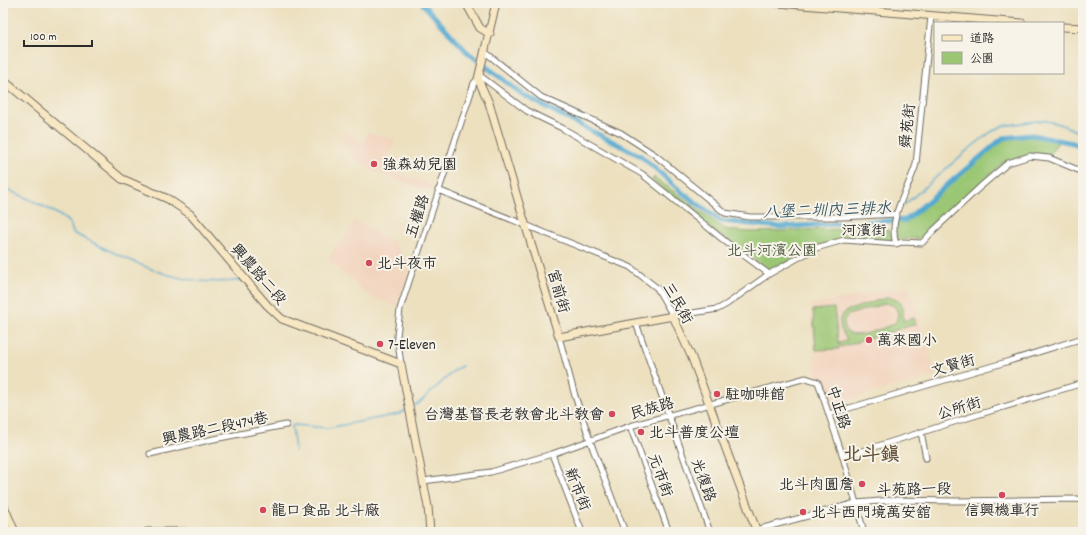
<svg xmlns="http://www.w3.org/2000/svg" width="1086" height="535" viewBox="0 0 1086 535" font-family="Dekko,'LXGW WenKai TC',sans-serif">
  <rect width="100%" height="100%" fill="#f7f3e8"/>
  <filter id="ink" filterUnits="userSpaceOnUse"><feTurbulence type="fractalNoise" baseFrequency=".025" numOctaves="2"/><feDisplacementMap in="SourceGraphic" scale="8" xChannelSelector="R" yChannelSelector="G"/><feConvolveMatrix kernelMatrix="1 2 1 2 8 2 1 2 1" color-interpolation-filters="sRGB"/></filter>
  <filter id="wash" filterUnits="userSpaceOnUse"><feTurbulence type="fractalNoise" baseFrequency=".012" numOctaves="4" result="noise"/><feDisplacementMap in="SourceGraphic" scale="16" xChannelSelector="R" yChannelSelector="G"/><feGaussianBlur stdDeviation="0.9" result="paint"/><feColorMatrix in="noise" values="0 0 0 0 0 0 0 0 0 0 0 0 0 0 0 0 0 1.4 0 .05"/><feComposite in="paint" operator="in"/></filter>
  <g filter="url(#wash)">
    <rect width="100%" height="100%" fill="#ece0bf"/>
    <path fill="#f2d4be" d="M 344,132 L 349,132 L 357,139 L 364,141 L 367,132 L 395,140 L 384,168 L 432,186 L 430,192 L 372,170 L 356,160 L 349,146 L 343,139 Z
      M 356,221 L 394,242 L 410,267 L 397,307 L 367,295 L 352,280 L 327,260 Z
      M 909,287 L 936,375 L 833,404 L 822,378 L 816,375 L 811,304 Z"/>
    <path fill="#9bc774" stroke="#637950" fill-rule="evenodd" d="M 1032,135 L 1059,141 L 1048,156 L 1030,154 L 1004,162 L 920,238 L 896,240 L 895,220 L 906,220 L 918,211 L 1003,138 Z
      M 654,177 L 725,229 C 749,234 775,231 799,230 C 829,229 859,229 888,230 L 894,240 L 881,240 L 846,238 L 815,247 L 771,271 L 712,230 L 652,180 Z
      M 888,297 C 904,302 904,305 903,321 L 914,318 L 916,324 L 841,347 L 839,342 L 847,340 L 841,330 L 840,323 L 840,318 L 846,311 ZM 886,303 L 894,306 C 899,312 899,318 894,324 C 881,328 855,342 845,330 L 844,320 L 848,315 Z
      M 834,308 L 839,349 L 816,350 L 813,310 Z"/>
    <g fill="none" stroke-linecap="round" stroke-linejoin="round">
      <path stroke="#53a9d0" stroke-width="1.5" d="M 3,189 C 16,192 60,213 68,222 C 71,224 72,230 73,233 C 128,259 177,290 241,280
        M 904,205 L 970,148 L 991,132 L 1002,126 L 1043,120 L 1060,124 L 1083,134
        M 411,407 L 419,403 L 456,369 L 462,366
        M 295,451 L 292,426 L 295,425 L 328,428 L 399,414 L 408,409"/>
      <path stroke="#53a9d0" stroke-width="5" d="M 422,3 L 467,52 L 522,94 L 572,121 L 641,156 L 684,194 L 721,221 L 780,227 L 906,220 L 1003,138 L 1032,135 L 1073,143 L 1083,149"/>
    </g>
  </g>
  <g filter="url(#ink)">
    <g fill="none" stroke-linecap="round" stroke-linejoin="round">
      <defs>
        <path id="street" d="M 485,52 L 541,97 L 621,133 L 655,155 L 725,213 L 750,217 L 842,217 L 896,214
          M 479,75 L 527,111 L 562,128 L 642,174 L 726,242 L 769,274
          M 438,190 L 630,267 L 657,288 L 673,316 L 718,309 L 727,304 L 769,274 L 816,248 L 844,240 L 896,244 L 902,242 L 922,243 L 934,230 L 980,187 L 1008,163 L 1030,156 L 1049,158 L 1083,172
          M 896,244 C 887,217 909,189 916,164 L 931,16
          M 636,323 L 710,532
          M 559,337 L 575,396 L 593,449 L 625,532
          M 401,364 L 397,336 L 400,309 L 474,83 L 478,79
          M 829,414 L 1003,363 L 1083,338
          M 630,426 L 669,532
          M 921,432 L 926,458
          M 150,454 L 209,440 L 286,425
          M 552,454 L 582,532
          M 843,457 L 954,422 L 1083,383
          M 423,481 L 491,472 L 552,454 L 630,426 L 806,378 L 818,382 L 843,457 L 864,532
          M 748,532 L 856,503 L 893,500 L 955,501 L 1077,499 L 1083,500"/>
        <path id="secondary" d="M 466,3 L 480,28 L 490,34
          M 496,3 L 478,79 L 489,103 L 559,337 L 673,316 L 692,358 L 757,532
          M 778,3 L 1022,23
          M 1063,27 L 1083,28
          M 3,80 L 122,179 L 168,199 L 190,214 L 267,305 L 282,319 L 401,364 L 428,507 L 430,532
          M 3,504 L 15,532
          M 147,532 L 184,532"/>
      </defs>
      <use href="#street" stroke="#6f6a5f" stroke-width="7"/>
      <use href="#secondary" stroke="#6f6a5f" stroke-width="9"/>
      <use href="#street" stroke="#fff" stroke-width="5"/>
      <use href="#secondary" stroke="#f8e7c3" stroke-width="7"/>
    </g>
  </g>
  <g fill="#d1495b" stroke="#f7f3e8" stroke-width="1.5">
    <circle cx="374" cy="164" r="4"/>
    <circle cx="369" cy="263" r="4"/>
    <circle cx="869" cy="340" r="4"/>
    <circle cx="380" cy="344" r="4"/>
    <circle cx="717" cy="394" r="4"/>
    <circle cx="612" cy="414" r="4"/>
    <circle cx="641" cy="432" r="4"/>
    <circle cx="862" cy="484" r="4"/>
    <circle cx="1002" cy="495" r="4"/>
    <circle cx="263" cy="510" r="4"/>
    <circle cx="803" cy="512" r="4"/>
  </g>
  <g text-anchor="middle" stroke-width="4" stroke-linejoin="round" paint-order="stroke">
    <g font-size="15" fill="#2b2b2b" stroke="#f7f3e8">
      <text transform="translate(907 126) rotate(-84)" y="5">舜苑街</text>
      <text transform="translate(417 216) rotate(-72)" y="5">五權路</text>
      <text x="864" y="235">河濱街</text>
      <text transform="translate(259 274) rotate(49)" y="5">興農路二段</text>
      <text transform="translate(559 291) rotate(74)" y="5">宮前街</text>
      <text transform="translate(678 303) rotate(60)" y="5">三民街</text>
      <text transform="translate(953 365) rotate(-16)" y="5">文賢街</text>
      <text transform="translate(839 407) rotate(72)" y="5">中正路</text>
      <text transform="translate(652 408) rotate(-16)" y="5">民族路</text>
      <text transform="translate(959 408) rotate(-17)" y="5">公所街</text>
      <text transform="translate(215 428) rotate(-12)" y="5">興農路二段474巷</text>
      <text transform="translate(661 475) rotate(70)" y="5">元市街</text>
      <text transform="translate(704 480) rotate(70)" y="5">光復路</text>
      <text transform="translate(578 489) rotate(68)" y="5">新市街</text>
      <text transform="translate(914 489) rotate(-1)" y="5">斗苑路一段</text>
    </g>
    <g font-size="15" fill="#2b2b2b" stroke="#f7f3e8" text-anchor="start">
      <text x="382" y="169">強森幼兒園</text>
      <text x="377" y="268">北斗夜市</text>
      <text x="877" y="345">萬來國小</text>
      <text x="388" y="349">7-Eleven</text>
      <text x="725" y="399">駐咖啡館</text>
      <text x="604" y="419" text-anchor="end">台灣基督長老教會北斗教會</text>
      <text x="649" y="437">北斗普度公壇</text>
      <text x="854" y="489" text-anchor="end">北斗肉圓詹</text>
      <text x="271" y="515">龍口食品 北斗廠</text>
      <text x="1002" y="515" text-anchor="middle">信興機車行</text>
      <text x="811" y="517">北斗西門境萬安舘</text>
    </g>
    <g font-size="15" fill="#4d5a41" stroke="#f7f3e8">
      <text x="772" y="255">北斗河濱公園</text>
    </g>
    <g font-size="16" font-style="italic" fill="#395765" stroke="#f7f3e8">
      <text transform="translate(827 209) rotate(-2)" y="6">八堡二圳內三排水</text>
    </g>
    <g font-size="19" font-weight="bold" fill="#66523b" stroke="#f7f3e8">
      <text x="871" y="460">北斗鎮</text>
    </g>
  </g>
  <rect width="1086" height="535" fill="none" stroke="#f7f3e8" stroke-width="16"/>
  <rect x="934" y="22" width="130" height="52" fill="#f7f3e8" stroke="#a5a39c"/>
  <rect x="942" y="35" width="20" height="6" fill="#f8e7c3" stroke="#a5a39c"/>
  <text x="970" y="42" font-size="12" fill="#2b2b2b">道路</text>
  <rect x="942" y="52" width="20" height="12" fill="#9bc774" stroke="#a5a39c"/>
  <text x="970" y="62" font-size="12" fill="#2b2b2b">公園</text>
  <path d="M24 40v6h68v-6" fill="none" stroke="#2b2b2b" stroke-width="2"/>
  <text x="30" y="40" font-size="12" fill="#2b2b2b" stroke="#f7f3e8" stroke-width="3" paint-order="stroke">100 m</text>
</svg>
